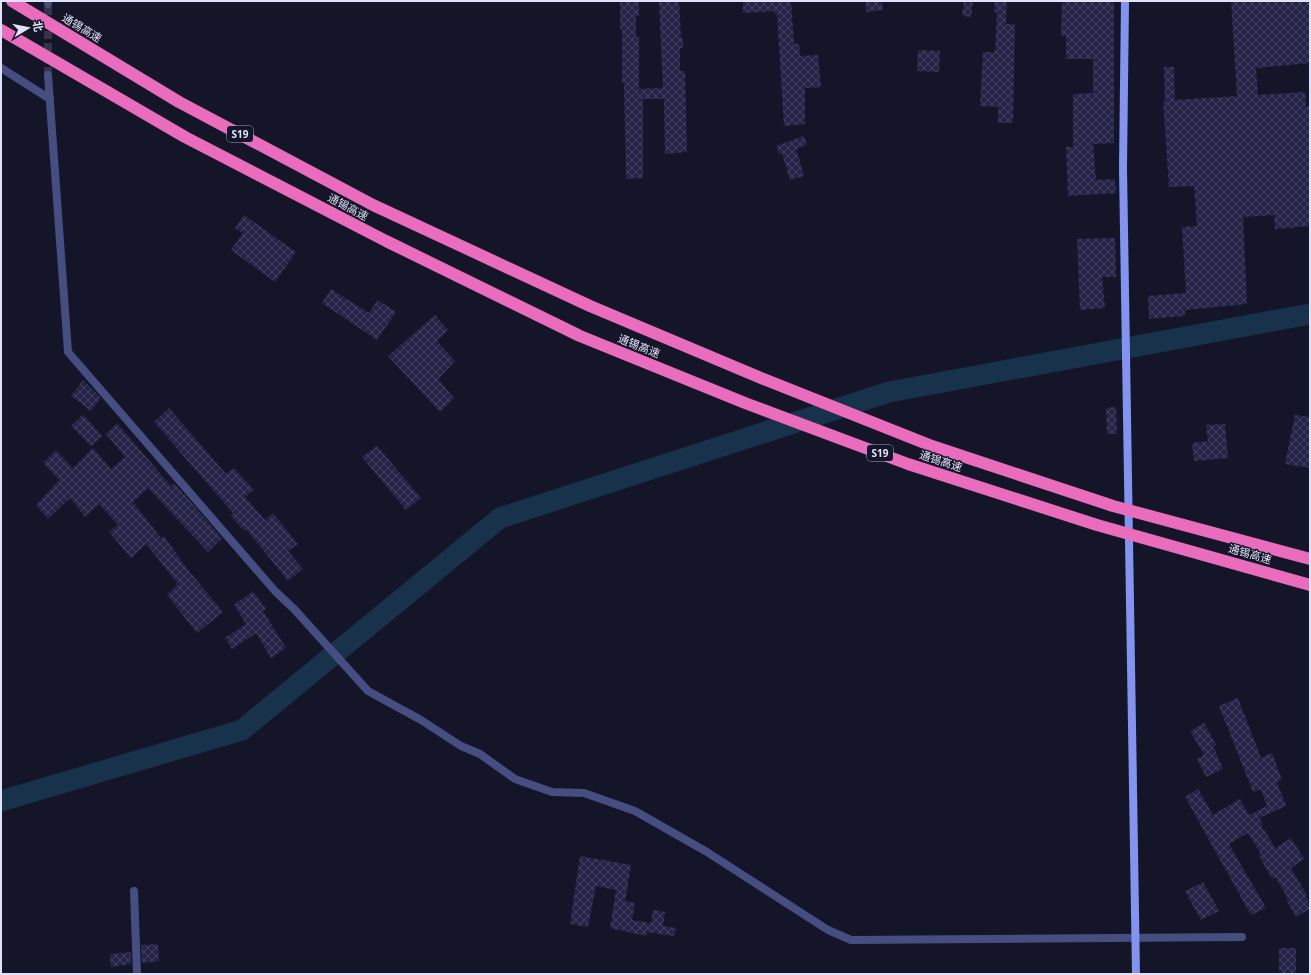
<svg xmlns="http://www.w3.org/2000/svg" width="1311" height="975" viewBox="0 0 1311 975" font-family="'Open Sans','Noto Sans SC',sans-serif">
  <defs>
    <pattern id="building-cross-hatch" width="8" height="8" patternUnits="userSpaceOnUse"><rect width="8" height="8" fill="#252347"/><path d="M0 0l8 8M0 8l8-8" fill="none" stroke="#444362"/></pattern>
  </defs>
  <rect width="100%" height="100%" fill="#151529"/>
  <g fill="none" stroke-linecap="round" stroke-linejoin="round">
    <path stroke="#17324a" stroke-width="21" d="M 1,801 L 242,730 L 500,518 L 889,392 L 1310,314"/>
  </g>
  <path fill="url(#building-cross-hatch)" d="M 620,1 L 639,1 L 639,16 L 636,16 L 636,37 L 639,37 L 639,89 L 663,88 L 659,1 L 679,1 L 681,38 L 683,38 L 683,48 L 680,48 L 680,71 L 685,71 L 687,152 L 665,154 L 664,99 L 643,99 L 643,178 L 626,179 L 624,83 L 622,83 L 622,29 L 620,29 Z
    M 743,1 L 791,1 L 794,44 L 799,44 L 800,56 L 818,55 L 821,87 L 805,88 L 805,124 L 784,126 L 777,14 L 774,14 L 774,11 L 743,13 Z
    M 865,1 L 882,1 L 883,10 L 866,12 Z
    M 964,1 L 973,2 L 971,17 L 962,16 Z
    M 995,1 L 1007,1 L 1006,24 L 1015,24 L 1013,123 L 998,123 L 998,107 L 980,106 L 983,52 L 995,52 L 997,12 L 994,12 Z
    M 1062,1 L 1114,1 L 1114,143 L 1093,144 L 1096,180 L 1115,179 L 1116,193 L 1068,196 L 1066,147 L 1073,147 L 1073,94 L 1093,93 L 1093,59 L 1066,59 L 1066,36 L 1061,36 Z
    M 1231,1 L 1309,1 L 1310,63 L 1256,68 L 1258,95 L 1305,92 L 1306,107 L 1310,106 L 1310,226 L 1275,229 L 1274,215 L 1243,217 L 1247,304 L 1185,310 L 1185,316 L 1149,319 L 1148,296 L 1186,293 L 1182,227 L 1197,226 L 1194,186 L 1169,187 L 1163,101 L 1165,101 L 1164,67 L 1174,67 L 1175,100 L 1237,96 Z
    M 918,50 L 940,51 L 939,72 L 917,71 Z
    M 804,136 L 807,145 L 796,149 L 804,176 L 790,180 L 782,154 L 779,155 L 776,146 Z
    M 244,215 L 296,252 L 275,282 L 231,250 L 243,233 L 235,228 Z
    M 1115,238 L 1116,277 L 1102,277 L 1105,308 L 1080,310 L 1077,239 Z
    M 331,289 L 369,313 L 378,300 L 396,312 L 377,340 L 322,303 Z
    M 435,315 L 448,330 L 437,341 L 455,361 L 438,379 L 454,398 L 440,412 L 388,356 Z
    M 83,380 L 101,398 L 91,411 L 71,396 Z
    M 1116,407 L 1117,434 L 1107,434 L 1106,408 Z
    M 169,408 L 226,474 L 234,468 L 254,490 L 245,497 L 265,520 L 273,513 L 298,544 L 288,551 L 303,569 L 288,581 L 246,529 L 244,531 L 230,515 L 233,513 L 154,422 Z
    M 83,414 L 102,436 L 91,446 L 71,426 Z
    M 1295,415 L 1310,417 L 1310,468 L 1285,464 Z
    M 117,423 L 171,486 L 174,483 L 222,538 L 208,552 L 148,488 L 133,502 L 161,538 L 164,536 L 185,566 L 223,612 L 197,633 L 167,595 L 178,584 L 146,544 L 131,558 L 109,532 L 118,525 L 99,504 L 85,517 L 70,498 L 48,519 L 36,505 L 59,480 L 43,463 L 56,450 L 73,468 L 93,448 L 111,469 L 125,457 L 106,434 Z
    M 1225,424 L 1228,458 L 1194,461 L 1192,443 L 1208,441 L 1206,425 Z
    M 377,446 L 421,498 L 406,510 L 362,457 Z
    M 253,591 L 266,609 L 263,611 L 286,648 L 271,658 L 256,633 L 232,649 L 225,638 L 246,624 L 234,605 Z
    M 1238,698 L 1261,758 L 1272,753 L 1282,780 L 1277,782 L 1286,806 L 1259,818 L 1263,824 L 1261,825 L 1274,846 L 1276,848 L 1291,838 L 1304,859 L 1291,868 L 1307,895 L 1305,896 L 1310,904 L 1310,909 L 1296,917 L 1286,899 L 1288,898 L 1275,877 L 1272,879 L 1259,856 L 1261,854 L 1248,833 L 1229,844 L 1266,908 L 1251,915 L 1185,797 L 1198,789 L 1213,815 L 1240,799 L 1249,815 L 1267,806 L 1261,789 L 1253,792 L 1219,706 Z
    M 1204,723 L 1216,745 L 1213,746 L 1223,769 L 1206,777 L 1197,759 L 1204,755 L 1190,731 Z
    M 580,856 L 631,865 L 625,901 L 635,903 L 632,920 L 651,923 L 653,910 L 665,912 L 663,926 L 676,928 L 674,936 L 647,932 L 646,936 L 610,928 L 616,890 L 596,886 L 588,927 L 570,924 Z
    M 1203,882 L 1219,911 L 1201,920 L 1185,891 Z
    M 158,944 L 159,961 L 142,963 L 141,945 Z
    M 1279,948 L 1296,948 L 1296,974 L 1281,974 L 1281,971 L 1279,971 Z
    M 131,952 L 131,964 L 111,967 L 110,954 Z"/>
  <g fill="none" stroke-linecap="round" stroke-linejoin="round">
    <path stroke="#333448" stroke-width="8" stroke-dasharray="8 4" stroke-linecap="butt" d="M 48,75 L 48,4"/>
    <path stroke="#464d81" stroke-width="8" d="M 48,1 L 48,4
      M 1,68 L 50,99
      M 48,75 L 68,352 L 275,591 L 295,610 L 368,691 L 421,720 L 461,746 L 480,754 L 515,779 L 552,792 L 584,793 L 635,811 L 707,852 L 828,930 L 851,940 L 1242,937
      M 134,891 L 137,974"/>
    <path stroke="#8493ee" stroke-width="8" d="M 1125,1 L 1123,168 L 1136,974"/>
    <path stroke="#ea6cbd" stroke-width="12" d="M 12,1 L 179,102 L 373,205 L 590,306 L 761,378 L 932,446 L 1113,506 L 1310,559
      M 1,30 L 185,137 L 386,241 L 580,336 L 745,403 L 908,464 L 1097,525 L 1310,585"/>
  </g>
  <g text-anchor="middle" stroke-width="3" stroke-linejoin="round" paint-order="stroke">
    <g fill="#151529" stroke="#a3a4bc" stroke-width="1">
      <rect x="227" y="126" width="26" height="16" rx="3"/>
      <rect x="867" y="445" width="26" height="16" rx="3"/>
    </g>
    <g font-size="10" font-weight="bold" fill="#e0e2fb">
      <text x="240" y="138">S19</text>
      <text x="880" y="457">S19</text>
    </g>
    <g font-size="11" fill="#e0e2fb" stroke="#151529">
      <text transform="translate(82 28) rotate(31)" y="4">通锡高速</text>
      <text transform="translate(348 207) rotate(28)" y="4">通锡高速</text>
      <text transform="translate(639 346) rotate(22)" y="4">通锡高速</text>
      <text transform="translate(941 461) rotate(18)" y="4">通锡高速</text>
      <text transform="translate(1250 554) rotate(16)" y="4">通锡高速</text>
    </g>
  </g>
  <rect width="1311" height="975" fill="none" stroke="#e0e2fb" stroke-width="4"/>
  <g transform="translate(28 28) rotate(80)" stroke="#151529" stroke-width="3" paint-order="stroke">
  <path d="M0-3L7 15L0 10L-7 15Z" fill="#e0e2fb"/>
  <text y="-6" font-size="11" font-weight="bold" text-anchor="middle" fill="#e0e2fb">北</text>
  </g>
</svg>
